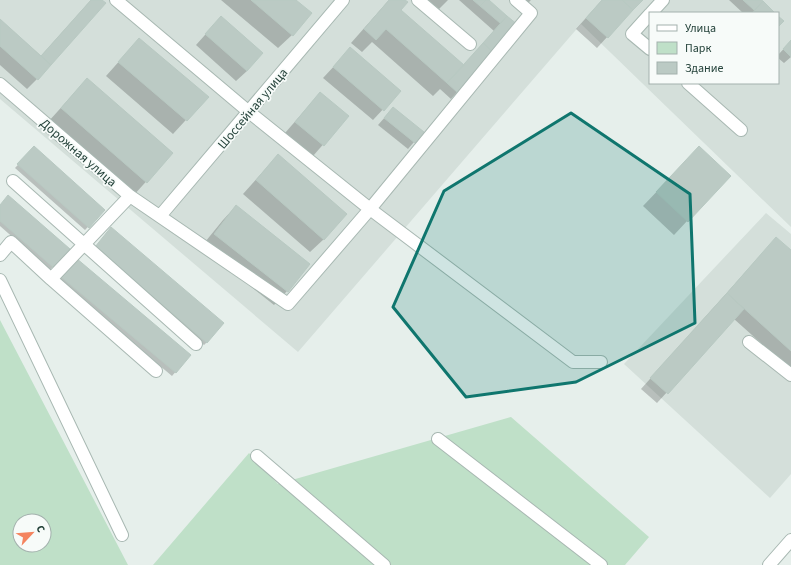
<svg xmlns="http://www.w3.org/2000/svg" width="791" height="565" viewBox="0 0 791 565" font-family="'Source Sans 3',sans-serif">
  <rect width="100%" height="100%" fill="#e6efeb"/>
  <path fill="#d4dfda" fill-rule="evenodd" d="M 0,0 L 791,0 L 791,227 L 581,24 L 298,352 L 0,99 ZM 650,13 L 778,13 L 778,83 L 650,83 Z
    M 766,213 L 791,234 L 791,474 L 770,498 L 624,364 Z"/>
  <path fill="#bfe0c8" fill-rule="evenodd" d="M 0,320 L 128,565 L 0,565 ZM 20,521 L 44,521 L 44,545 L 20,545 Z
    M 511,417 L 649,537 L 625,565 L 153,565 L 249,453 L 278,484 Z"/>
  <path fill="#0003" d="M 91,0 L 101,0 L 37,79 L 27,89 L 0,65 L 0,20 L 41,56 Z
    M 221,0 L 294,0 L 292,35 L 278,48 Z
    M 389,0 L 404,0 L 400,10 L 463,66 L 494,31 L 459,0 L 488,0 L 516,25 L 451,99 L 440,89 L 433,96 L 372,42 L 362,52 L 351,43 Z
    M 428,0 L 448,0 L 439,9 Z
    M 512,0 L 531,0 L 522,9 Z
    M 602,0 L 641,0 L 597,48 L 576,29 Z
    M 729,0 L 760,0 L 773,13 L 743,13 Z
    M 221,17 L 247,71 L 236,81 L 196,45 Z
    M 139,39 L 207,97 L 173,134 L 106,76 Z
    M 791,41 L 791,57 L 784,63 L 778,58 L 778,55 Z
    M 350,49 L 400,91 L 373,120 L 323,78 Z
    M 87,79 L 172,153 L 133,196 L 48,122 Z
    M 320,93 L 348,116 L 313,156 L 285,133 Z
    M 393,108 L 414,142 L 408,149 L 378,125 Z
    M 31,151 L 104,210 L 85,230 L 15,168 Z
    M 278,155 L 324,239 L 310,252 L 243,194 Z
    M 686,161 L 729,176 L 674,235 L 643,206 Z
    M 0,206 L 68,249 L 50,270 L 0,226 Z
    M 236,206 L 287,291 L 274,305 L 201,247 L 223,220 Z
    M 108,232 L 207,342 L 204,345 L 93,250 Z
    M 766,249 L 791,252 L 791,370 L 734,319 L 657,403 L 641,389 Z
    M 76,259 L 190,355 L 172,376 L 58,280 Z"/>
  <path fill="#bbcac4" stroke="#b8c9c2" d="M 91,0 L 102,0 L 106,3 L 51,65 L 41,56 Z
    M 251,0 L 296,0 L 312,13 L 293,36 Z
    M 389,0 L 405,0 L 408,2 L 401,10 L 464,65 L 447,83 L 386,29 L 376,40 L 364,29 Z
    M 473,0 L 486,0 L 480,6 Z
    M 486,0 L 489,0 L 507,16 L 500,23 L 480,6 Z
    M 602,0 L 622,0 L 633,10 L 608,38 L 586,18 Z
    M 622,0 L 643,0 L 633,10 Z
    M 743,0 L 761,0 L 763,1 L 754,10 Z
    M 763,1 L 775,13 L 752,13 Z
    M 221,16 L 263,53 L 247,71 L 205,34 Z
    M 507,16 L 518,25 L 494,53 L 483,43 Z
    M 778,16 L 784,21 L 778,27 Z
    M 0,19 L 51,65 L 38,80 L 0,46 Z
    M 139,38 L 209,97 L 187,121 L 118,62 Z
    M 791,40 L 791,57 L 783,49 Z
    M 483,43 L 494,53 L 458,93 L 447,83 Z
    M 350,47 L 401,91 L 384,111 L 333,67 Z
    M 87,78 L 173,153 L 147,183 L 61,108 Z
    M 320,92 L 349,116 L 324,146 L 295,122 Z
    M 393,107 L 424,132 L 415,143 L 384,118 Z
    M 34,146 L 105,210 L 89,228 L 17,164 Z
    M 699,146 L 731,176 L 688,222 L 656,192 Z
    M 278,154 L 347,214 L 324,240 L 256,180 Z
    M 8,195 L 70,249 L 54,268 L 0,221 L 0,205 Z
    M 236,205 L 310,264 L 288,292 L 214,234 Z
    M 111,227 L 224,323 L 207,343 L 95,247 Z
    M 776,237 L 791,250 L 791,351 L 727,293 Z
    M 76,258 L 191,355 L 176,373 L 60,276 Z
    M 727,293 L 744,309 L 668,394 L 650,378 Z"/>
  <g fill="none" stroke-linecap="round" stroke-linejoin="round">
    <defs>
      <path id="minor" d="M 116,0 L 249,112 L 370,209 L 531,13 L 516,0
        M 418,0 L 470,44
        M 651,13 L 663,0
        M 650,14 L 632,34 L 650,49
        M 688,83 L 741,130
        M 0,84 L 130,196 L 288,304 L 370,209 L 573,362 L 601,362
        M 13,181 L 196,344
        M 130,196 L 51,279 L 156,371
        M 160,216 L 343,0
        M 0,255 L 11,242 L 51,279
        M 0,280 L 122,535
        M 749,342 L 791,375
        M 438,439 L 601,565
        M 257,456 L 384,565
        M 769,565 L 791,540"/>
    </defs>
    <use href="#minor" stroke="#a8b8b2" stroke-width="14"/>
    <use href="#minor" stroke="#fff" stroke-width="12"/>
  </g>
  <path fill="#0f766e" fill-opacity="0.2" stroke="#0f766e" stroke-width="3" stroke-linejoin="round" d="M 571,113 L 690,194 L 695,323 L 576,382 L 466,397 L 393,307 L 444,191 Z"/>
  <g text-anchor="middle" stroke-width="3.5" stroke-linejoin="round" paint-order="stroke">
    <g font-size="13" fill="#24423a" stroke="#f7fbf9">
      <text transform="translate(252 108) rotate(-50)" y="5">Шоссейная улица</text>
      <text transform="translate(79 152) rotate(41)" y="5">Дорожная улица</text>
    </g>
  </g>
  <rect x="649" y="12" width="130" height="72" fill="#f7fbf9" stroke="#a3b1ad"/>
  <rect x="657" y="25" width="20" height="6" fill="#ffffff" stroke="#a3b1ad"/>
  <text x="685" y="32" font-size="12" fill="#24423a">Улица</text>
  <rect x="657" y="42" width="20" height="12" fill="#bfe0c8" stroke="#a3b1ad"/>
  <text x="685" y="52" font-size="12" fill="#24423a">Парк</text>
  <rect x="657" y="62" width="20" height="12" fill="#bbcac4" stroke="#a3b1ad"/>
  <text x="685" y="72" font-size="12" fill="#24423a">Здание</text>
  <g transform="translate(32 533) rotate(64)"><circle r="19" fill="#f7fbf9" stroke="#a3b1ad"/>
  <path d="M0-3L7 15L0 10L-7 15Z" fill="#f4845f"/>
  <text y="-6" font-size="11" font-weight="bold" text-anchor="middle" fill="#24423a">С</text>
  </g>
</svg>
